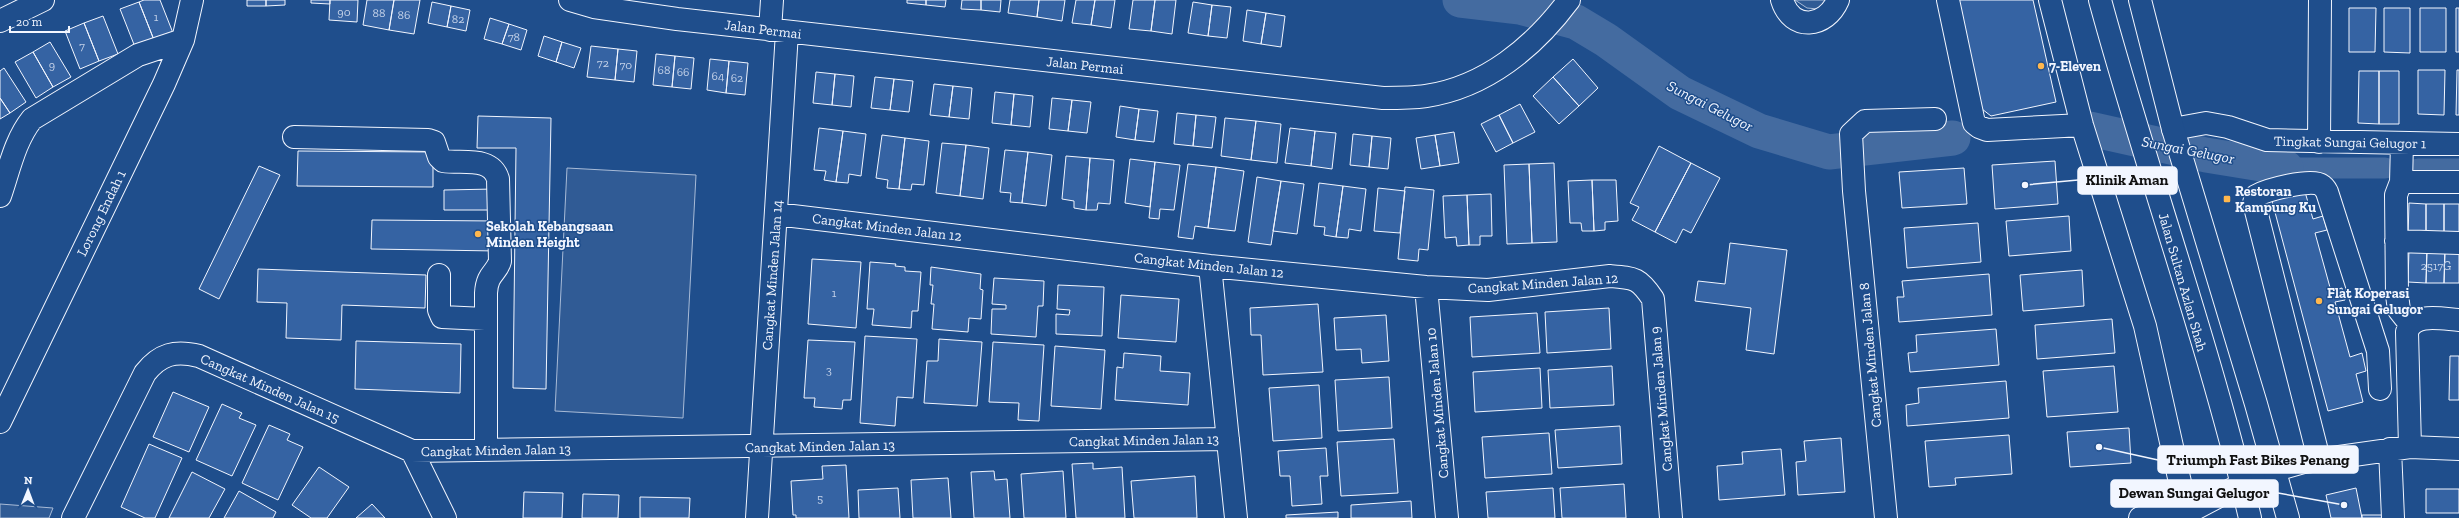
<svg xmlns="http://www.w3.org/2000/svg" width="2459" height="518" viewBox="0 0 2459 518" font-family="'Zilla Slab',serif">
  <rect width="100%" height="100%" fill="#1f4e8c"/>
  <path fill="#305b95" stroke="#a8bbd7" d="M 1795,0 L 1827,0 L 1818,9 L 1807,8 Z
    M 567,168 L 696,175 L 683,418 L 555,411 Z
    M 0,504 L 53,508 L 49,518 L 0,518 Z"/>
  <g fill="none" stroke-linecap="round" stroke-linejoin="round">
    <path stroke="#446ba0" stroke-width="21" d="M 2286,168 L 2385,168
      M 2418,169 L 2459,169"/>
    <path stroke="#446ba0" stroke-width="35" d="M 1460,0 L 1520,7 L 1576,22 L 1606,40 L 1680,93 L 1759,131 L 1829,152 L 1953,138
      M 2090,129 L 2206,155 L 2286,168"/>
  </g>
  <path fill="#3563a3" stroke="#f2f6ff" d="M 144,0 L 160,0 L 173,33 L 154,40 L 139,2 Z
    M 247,0 L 266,0 L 266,6 L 247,6 Z
    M 266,0 L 285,0 L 285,5 L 266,6 Z
    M 311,0 L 330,0 L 330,4 L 311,3 Z
    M 330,0 L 358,0 L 357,22 L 329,20 Z
    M 367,0 L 394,0 L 389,30 L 363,25 Z
    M 394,0 L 420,0 L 414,34 L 389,30 Z
    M 907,0 L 926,0 L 926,5 L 907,3 Z
    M 926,0 L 946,0 L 945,7 L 926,5 Z
    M 962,0 L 981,0 L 981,10 L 961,9 Z
    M 981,0 L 1001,0 L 1000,12 L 981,10 Z
    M 1010,0 L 1039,0 L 1037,17 L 1008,13 Z
    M 1039,0 L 1065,0 L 1062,21 L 1037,17 Z
    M 1076,0 L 1095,0 L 1091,25 L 1072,23 Z
    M 1095,0 L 1115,0 L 1111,28 L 1091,25 Z
    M 1133,0 L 1155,0 L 1151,31 L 1129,29 Z
    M 1155,0 L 1176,0 L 1172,34 L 1151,31 Z
    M 1959,0 L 2033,0 L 2056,102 L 1991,116 L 1982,109 Z
    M 139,2 L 154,40 L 135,47 L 120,9 Z
    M 432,2 L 451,6 L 447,27 L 428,23 Z
    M 1193,2 L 1212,5 L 1208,36 L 1188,33 Z
    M 1212,5 L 1231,7 L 1227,38 L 1208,36 Z
    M 451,6 L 470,10 L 466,31 L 447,27 Z
    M 2349,8 L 2376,8 L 2375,52 L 2349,52 Z
    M 2384,8 L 2410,8 L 2410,53 L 2384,52 Z
    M 2420,8 L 2446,8 L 2446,52 L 2420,52 Z
    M 2456,8 L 2459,8 L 2459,52 L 2456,52 Z
    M 1247,10 L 1266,13 L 1261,44 L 1243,41 Z
    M 1266,13 L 1285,16 L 1281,47 L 1261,44 Z
    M 103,16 L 118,54 L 99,61 L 84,23 Z
    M 490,18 L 509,24 L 502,44 L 484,39 Z
    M 84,23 L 99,61 L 80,69 L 65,31 Z
    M 509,24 L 527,30 L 521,50 L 502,44 Z
    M 544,36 L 562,42 L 556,62 L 538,56 Z
    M 50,42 L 71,77 L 53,87 L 33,52 Z
    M 562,42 L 581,48 L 574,68 L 556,62 Z
    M 591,46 L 618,49 L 615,80 L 587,77 Z
    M 618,49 L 637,51 L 634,82 L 615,80 Z
    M 33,52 L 53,87 L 36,98 L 15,62 Z
    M 656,54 L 675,56 L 672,87 L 653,85 Z
    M 675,56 L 694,58 L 691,89 L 672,87 Z
    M 710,59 L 729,61 L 726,93 L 707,90 Z
    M 1573,59 L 1598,88 L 1579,106 L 1553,77 Z
    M 729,61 L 748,63 L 745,95 L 726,93 Z
    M 4,68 L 26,102 L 10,113 L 0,98 L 0,71 Z
    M 2418,70 L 2445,70 L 2444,115 L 2418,114 Z
    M 2457,70 L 2459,70 L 2459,115 L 2456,115 Z
    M 2359,71 L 2379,71 L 2379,124 L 2358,123 Z
    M 2379,71 L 2399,71 L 2399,124 L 2379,124 Z
    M 816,72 L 835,74 L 832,105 L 813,103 Z
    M 835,74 L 854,76 L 851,107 L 832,105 Z
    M 875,77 L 894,79 L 890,110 L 871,108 Z
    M 1553,77 L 1579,106 L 1559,124 L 1533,96 Z
    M 894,79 L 913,81 L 909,112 L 890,110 Z
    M 934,84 L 953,86 L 949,117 L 930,115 Z
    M 953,86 L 972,88 L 969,119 L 949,117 Z
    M 995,92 L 1014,94 L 1011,125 L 992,123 Z
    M 1014,94 L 1033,96 L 1030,127 L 1011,125 Z
    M 0,98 L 10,113 L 0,119 Z
    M 1052,98 L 1072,100 L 1068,131 L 1049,129 Z
    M 1072,100 L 1091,102 L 1087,133 L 1068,131 Z
    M 1520,104 L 1535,132 L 1513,143 L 1499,115 Z
    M 1120,106 L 1139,109 L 1135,140 L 1116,137 Z
    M 1139,109 L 1158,111 L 1154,142 L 1135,140 Z
    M 1177,113 L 1196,115 L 1193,146 L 1174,144 Z
    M 1196,115 L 1216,117 L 1212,148 L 1193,146 Z
    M 1499,115 L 1513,143 L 1496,152 L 1481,124 Z
    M 478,116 L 551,118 L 546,389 L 513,388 L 516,148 L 477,148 Z
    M 1225,118 L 1256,121 L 1251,160 L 1221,156 Z
    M 1256,121 L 1281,124 L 1277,163 L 1251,160 Z
    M 819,128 L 843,131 L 836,182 L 824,180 L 826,171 L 814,170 Z
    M 1290,128 L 1315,131 L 1311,166 L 1285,163 Z
    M 843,131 L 866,134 L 861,176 L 849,174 L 848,183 L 836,182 Z
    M 1315,131 L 1336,133 L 1332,169 L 1311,166 Z
    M 1454,132 L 1459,163 L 1440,166 L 1435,135 Z
    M 1353,134 L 1372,136 L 1369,167 L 1350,165 Z
    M 882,135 L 905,138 L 899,189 L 887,188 L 888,180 L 876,178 Z
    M 1435,135 L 1440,166 L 1421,169 L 1416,138 Z
    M 1372,136 L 1391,138 L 1388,169 L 1369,167 Z
    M 905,138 L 929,141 L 924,185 L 912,184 L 911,190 L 899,189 Z
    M 942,143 L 966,145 L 960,196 L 936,193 Z
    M 966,145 L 989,148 L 983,199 L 960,196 Z
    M 1659,146 L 1691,163 L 1655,232 L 1632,220 L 1639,207 L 1630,203 Z
    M 1005,150 L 1028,152 L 1022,203 L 1010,202 L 1011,193 L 1000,192 Z
    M 298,151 L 433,152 L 433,187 L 297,186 Z
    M 1028,152 L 1052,155 L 1046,206 L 1022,203 Z
    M 1066,156 L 1090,158 L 1086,210 L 1074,208 L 1074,201 L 1062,199 Z
    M 1090,158 L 1114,160 L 1110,204 L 1098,203 L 1097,210 L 1086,210 Z
    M 1130,159 L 1155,162 L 1150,207 L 1125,203 Z
    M 2055,161 L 2058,204 L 1995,209 L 1992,165 Z
    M 1155,162 L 1180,165 L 1174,210 L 1160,209 L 1159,219 L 1149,218 Z
    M 1554,163 L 1557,242 L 1532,243 L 1529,164 Z
    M 1691,163 L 1720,178 L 1691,233 L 1683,229 L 1676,243 L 1655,232 Z
    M 1188,164 L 1216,167 L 1208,228 L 1195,226 L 1193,239 L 1178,237 Z
    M 1529,164 L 1532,243 L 1507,244 L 1504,165 Z
    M 259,166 L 280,175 L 219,299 L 199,289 Z
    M 1216,167 L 1244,171 L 1235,231 L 1208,228 Z
    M 1964,168 L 1967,204 L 1902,208 L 1899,172 Z
    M 1257,177 L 1281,181 L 1271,245 L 1248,242 Z
    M 1592,180 L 1616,180 L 1618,221 L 1605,222 L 1605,230 L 1594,231 Z
    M 1592,180 L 1594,231 L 1582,231 L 1581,223 L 1570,223 L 1568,181 Z
    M 1281,181 L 1304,184 L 1297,234 L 1273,231 Z
    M 1319,183 L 1343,186 L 1336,237 L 1324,235 L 1325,227 L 1314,226 Z
    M 1343,186 L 1366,189 L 1361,231 L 1349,229 L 1348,238 L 1336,237 Z
    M 1405,187 L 1434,190 L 1428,250 L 1419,249 L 1418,261 L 1398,259 Z
    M 1378,188 L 1405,191 L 1400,233 L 1374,231 Z
    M 494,189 L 494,210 L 444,210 L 444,190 Z
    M 2305,192 L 2313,219 L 2323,216 L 2327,230 L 2315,233 L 2331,291 L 2342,288 L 2345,300 L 2335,302 L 2350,357 L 2362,353 L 2366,371 L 2356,374 L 2363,402 L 2328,411 L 2272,201 Z
    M 1491,194 L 1492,236 L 1480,236 L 1480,245 L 1469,245 L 1467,195 Z
    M 1467,195 L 1469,245 L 1457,246 L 1456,237 L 1445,238 L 1443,196 Z
    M 2409,203 L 2426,204 L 2426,237 L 2408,237 Z
    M 2426,204 L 2444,204 L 2444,238 L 2426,237 Z
    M 2444,204 L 2459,204 L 2459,238 L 2444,238 Z
    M 2069,216 L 2071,251 L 2009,256 L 2006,221 Z
    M 372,220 L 498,221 L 497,251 L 371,249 Z
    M 1978,223 L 1981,262 L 1907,268 L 1904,228 Z
    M 1730,243 L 1787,250 L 1774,354 L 1746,350 L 1751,308 L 1695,301 L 1698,281 L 1725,284 Z
    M 2409,249 L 2427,249 L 2426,283 L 2408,282 Z
    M 2427,249 L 2445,249 L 2444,283 L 2426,283 Z
    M 2445,249 L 2459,249 L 2459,283 L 2444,283 Z
    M 812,259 L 861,262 L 856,328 L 808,324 Z
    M 870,262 L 896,264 L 895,266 L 905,267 L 905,271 L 921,272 L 918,311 L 912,311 L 911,328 L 872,325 L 874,309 L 867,309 Z
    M 931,267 L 981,274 L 980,289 L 983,290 L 981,319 L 969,318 L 968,332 L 932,329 L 934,304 L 931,304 L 933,285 L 930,285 Z
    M 258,269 L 426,275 L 425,308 L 342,305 L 341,340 L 286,338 L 287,303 L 257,302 Z
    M 2082,270 L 2084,306 L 2023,311 L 2020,275 Z
    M 1989,274 L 1992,315 L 1899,322 L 1897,297 L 1904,297 L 1902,281 Z
    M 994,278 L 1044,281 L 1043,306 L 1038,306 L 1036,337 L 991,334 L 992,309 L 1006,309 L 1006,305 L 992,304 Z
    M 1058,285 L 1104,287 L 1102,336 L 1056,334 L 1056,314 L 1069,315 L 1070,310 L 1057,309 Z
    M 1121,295 L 1179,299 L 1176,342 L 1118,338 Z
    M 1318,304 L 1323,372 L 1263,375 L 1261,335 L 1251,335 L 1250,308 Z
    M 1609,308 L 1611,349 L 1547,353 L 1545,312 Z
    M 1537,313 L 1540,353 L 1472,357 L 1470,317 Z
    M 1386,315 L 1389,361 L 1362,363 L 1361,349 L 1336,350 L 1334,318 Z
    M 2112,319 L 2115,353 L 2037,359 L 2035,325 Z
    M 1996,329 L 1999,365 L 1910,372 L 1908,353 L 1917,352 L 1916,335 Z
    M 865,336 L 917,339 L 913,398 L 897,397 L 895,426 L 860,423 Z
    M 939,339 L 982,342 L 977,406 L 924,403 L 927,361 L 938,361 Z
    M 808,340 L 855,342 L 851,400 L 843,400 L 842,409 L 814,407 L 815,398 L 804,398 Z
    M 356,341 L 461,344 L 460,393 L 355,389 Z
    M 993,342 L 1044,345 L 1039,421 L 1018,420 L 1019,403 L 989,402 Z
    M 1055,346 L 1105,350 L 1101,409 L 1051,406 Z
    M 1124,353 L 1161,356 L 1160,371 L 1190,373 L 1188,405 L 1115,400 L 1117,367 L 1123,368 Z
    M 2450,356 L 2459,356 L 2459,400 L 2449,400 Z
    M 1612,366 L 1614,405 L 1550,408 L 1548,370 Z
    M 2114,366 L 2118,412 L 2047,417 L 2043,371 Z
    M 1540,368 L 1542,408 L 1475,412 L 1473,372 Z
    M 1389,377 L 1392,428 L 1338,431 L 1335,380 Z
    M 2006,381 L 2009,418 L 1907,426 L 1906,405 L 1919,403 L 1918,388 Z
    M 1319,385 L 1322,438 L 1273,441 L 1269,388 Z
    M 173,392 L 209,407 L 189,452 L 153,437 Z
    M 222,404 L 242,413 L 239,418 L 256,425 L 232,476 L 196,460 Z
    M 269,425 L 290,434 L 287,440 L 303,447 L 278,500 L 242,483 Z
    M 1620,426 L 1622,464 L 1558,468 L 1555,430 Z
    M 2129,428 L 2131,463 L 2070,467 L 2067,432 Z
    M 1549,433 L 1552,474 L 1485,478 L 1482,437 Z
    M 2009,435 L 2012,474 L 1955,478 L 1956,485 L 1929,487 L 1925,441 Z
    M 1841,438 L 1845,492 L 1798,495 L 1796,462 L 1806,461 L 1804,441 Z
    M 1394,439 L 1398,493 L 1341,496 L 1337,442 Z
    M 149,444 L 182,458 L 155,518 L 145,518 L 121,507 Z
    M 1326,448 L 1328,476 L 1320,476 L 1322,504 L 1292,506 L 1290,476 L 1280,476 L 1278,451 Z
    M 1781,449 L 1785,495 L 1719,500 L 1717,466 L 1743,464 L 1742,452 Z
    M 1093,463 L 1093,469 L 1122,467 L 1125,518 L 1076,518 L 1072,464 Z
    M 846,465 L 849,518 L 796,518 L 796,515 L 793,515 L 791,481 L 823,479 L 822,466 Z
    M 319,467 L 349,487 L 327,518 L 311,518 L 292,505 Z
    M 994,471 L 995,480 L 1007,479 L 1010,518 L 974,518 L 971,472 Z
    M 1063,471 L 1066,518 L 1024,518 L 1021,474 Z
    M 192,472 L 225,489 L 209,518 L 169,518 Z
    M 1195,476 L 1197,518 L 1134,518 L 1131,481 Z
    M 948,478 L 951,518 L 913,518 L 911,480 Z
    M 1624,484 L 1626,518 L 1562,518 L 1560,488 Z
    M 898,488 L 900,518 L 859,518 L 858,490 Z
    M 1553,488 L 1555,518 L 1488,518 L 1486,492 Z
    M 2356,488 L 2362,518 L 2331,518 L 2326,495 Z
    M 2426,489 L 2459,489 L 2459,513 L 2426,513 Z
    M 239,491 L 276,512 L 273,518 L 224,518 Z
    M 524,492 L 563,493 L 562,518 L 523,518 Z
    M 583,494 L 619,495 L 618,518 L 582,518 Z
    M 640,497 L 690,498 L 689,518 L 640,518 Z
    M 1411,501 L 1412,518 L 1351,518 L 1351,505 Z
    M 372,504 L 385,518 L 356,518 Z
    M 1338,512 L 1338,518 L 1286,518 L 1286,515 Z
    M 2362,515 L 2383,515 L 2383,518 L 2362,518 Z"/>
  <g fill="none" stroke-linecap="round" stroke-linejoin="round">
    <defs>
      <path id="minor" d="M 570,0 L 594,7 L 677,19 L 1383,98 C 1397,98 1412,98 1426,96 C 1486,87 1534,47 1569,0
        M 1782,0 C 1792,32 1826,28 1838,0
        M 1948,0 L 1974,123 L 1979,127 L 1987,130 L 2082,125
        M 2050,0 L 2082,125 L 2145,326 L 2188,518
        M 0,21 L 43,0
        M 770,30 L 772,0
        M 2173,129 L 2206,123 L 2228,127 L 2267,140 L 2459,144
        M 294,137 L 428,140 L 434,142 L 439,157 L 443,161 C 463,164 491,156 498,179 L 500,261 C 497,273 487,273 486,293 L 486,450
        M 2319,142 L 2320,0
        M 2402,143 L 2401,182 L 2396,195 L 2397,295 L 2399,310 L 2410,324
        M 2401,182 L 2459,182
        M 0,196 C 9,170 15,140 32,119 L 138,55 L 183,40
        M 776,214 L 1210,266 L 1426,287 L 1488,290 L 1610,276 C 1635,278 1639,278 1653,299 L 1671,518
        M 2396,241 L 2459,243
        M 1210,266 L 1236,518
        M 439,275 L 439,310 L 442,317 L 485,319
        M 1426,287 L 1447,518
        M 0,422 L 164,84 L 183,40 L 192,0
        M 2410,447 L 2407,332 C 2413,312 2442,319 2459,320
        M 2390,449 L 2393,518
        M 412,451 L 1228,439
        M 2319,459 L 2254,203 L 2256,196 C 2266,190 2312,178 2321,185 C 2323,186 2326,190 2327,192 L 2378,351 L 2380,389
        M 73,518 L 145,373 C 160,354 175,350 199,356 L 412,451 L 445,518
        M 757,518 L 787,32
        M 1886,518 L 1854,191 L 1851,134 L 1865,121 L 1935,119
        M 2140,518 L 2187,513 L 2242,484 L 2275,470 L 2304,462 L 2410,447 L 2459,449"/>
      <path id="highway" d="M 2100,0 C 2147,173 2209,343 2250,518
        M 2140,0 L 2173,129 L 2256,404 L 2288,518"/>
    </defs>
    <use href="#minor" stroke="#f2f6ff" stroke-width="24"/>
    <use href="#highway" stroke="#f2f6ff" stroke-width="24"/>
    <use href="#minor" stroke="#1f4e8c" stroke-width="22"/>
    <use href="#highway" stroke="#1f4e8c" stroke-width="22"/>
  </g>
  <g fill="#ffb74d" stroke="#1f4e8c" stroke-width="1.5">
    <circle cx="2041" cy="66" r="4"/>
    <rect x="2223" y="195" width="8" height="8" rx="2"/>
    <circle cx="478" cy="234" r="4"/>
    <circle cx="2319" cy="301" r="4"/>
  </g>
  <g text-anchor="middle" stroke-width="3" stroke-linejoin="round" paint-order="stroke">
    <g font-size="12" fill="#c3d1e8">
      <text x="344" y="16">90</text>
      <text x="379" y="17">88</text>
      <text x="404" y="19">86</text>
      <text x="156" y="21">1</text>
      <text x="458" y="23">82</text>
      <text x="514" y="41">78</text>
      <text x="82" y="50">7</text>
      <text x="603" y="67">72</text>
      <text x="52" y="69">9</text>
      <text x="626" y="69">70</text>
      <text x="664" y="74">68</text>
      <text x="683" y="76">66</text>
      <text x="718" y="80">64</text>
      <text x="737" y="82">62</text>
      <text x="2436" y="270">2517G</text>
      <text x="834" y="297">1</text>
      <text x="829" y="374">3</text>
      <text x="820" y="502">5</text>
    </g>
    <g font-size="14" fill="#f2f6ff" stroke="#1f4e8c">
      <text transform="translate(763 29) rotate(7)" y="5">Jalan Permai</text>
      <text transform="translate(1085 65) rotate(6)" y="5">Jalan Permai</text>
      <text transform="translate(2350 142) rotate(1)" y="5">Tingkat Sungai Gelugor 1</text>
      <text transform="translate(101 213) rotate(-64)" y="5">Lorong Endah 1</text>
      <text transform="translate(887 227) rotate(7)" y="5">Cangkat Minden Jalan 12</text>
      <text transform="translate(1209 265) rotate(6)" y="5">Cangkat Minden Jalan 12</text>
      <text transform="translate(772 275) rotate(-86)" y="5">Cangkat Minden Jalan 14</text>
      <text transform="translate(2183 282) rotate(74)" y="5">Jalan Sultan Azlan Shah</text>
      <text transform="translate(1543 283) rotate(-4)" y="5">Cangkat Minden Jalan 12</text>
      <text transform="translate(1870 355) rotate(-95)" y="5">Cangkat Minden Jalan 8</text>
      <text transform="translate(270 388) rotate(24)" y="5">Cangkat Minden Jalan 15</text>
      <text transform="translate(1661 399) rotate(-95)" y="5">Cangkat Minden Jalan 9</text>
      <text transform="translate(1437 403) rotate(-95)" y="5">Cangkat Minden Jalan 10</text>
      <text transform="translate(1144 440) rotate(-1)" y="5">Cangkat Minden Jalan 13</text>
      <text transform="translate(820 446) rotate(-1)" y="5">Cangkat Minden Jalan 13</text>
      <text transform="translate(496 450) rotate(-1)" y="5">Cangkat Minden Jalan 13</text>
    </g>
    <g font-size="14" font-weight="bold" fill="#f2f6ff" stroke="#1f4e8c" text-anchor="start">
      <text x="2049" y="71">7-Eleven</text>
      <text x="2235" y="196">Restoran<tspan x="2235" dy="16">Kampung Ku</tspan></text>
      <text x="486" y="231">Sekolah Kebangsaan<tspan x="486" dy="16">Minden Height</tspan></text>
      <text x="2327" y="298">Flat Koperasi<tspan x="2327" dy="16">Sungai Gelugor</tspan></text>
    </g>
    <g font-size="15" font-style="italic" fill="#f2f6ff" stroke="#1f4e8c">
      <text transform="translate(1710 106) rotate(27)" y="5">Sungai Gelugor</text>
      <text transform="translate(2188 150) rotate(11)" y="5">Sungai Gelugor</text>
    </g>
  </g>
  <path fill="none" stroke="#f2f6ff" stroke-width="1.5" d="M2025 185L2078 180M2099 447L2158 460M2344 505L2278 493"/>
  <g fill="#f2f6ff" stroke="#1f4e8c" stroke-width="1.5">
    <circle cx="2025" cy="185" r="4"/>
    <circle cx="2099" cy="447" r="4"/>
    <circle cx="2344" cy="505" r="4"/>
  </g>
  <g fill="#f2f6ff" stroke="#f2f6ff" stroke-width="1.5">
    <rect x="2078" y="167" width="99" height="27" rx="4"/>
    <rect x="2158" y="446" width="200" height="27" rx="4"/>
    <rect x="2111" y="480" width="167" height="27" rx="4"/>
  </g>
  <g font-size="15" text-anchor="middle" font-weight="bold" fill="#111">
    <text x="2127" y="185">Klinik Aman</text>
    <text x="2258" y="465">Triumph Fast Bikes Penang</text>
    <text x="2194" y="498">Dewan Sungai Gelugor</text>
  </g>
  <g transform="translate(28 490) rotate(1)" stroke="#1f4e8c" stroke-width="3" paint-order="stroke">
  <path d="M0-3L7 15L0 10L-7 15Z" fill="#f2f6ff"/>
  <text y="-6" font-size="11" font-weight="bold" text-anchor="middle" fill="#f2f6ff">N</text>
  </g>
  <path d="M10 26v6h59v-6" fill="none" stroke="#f2f6ff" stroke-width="2"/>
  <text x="16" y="26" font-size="12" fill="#f2f6ff" stroke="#1f4e8c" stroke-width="3" paint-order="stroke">20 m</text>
</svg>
